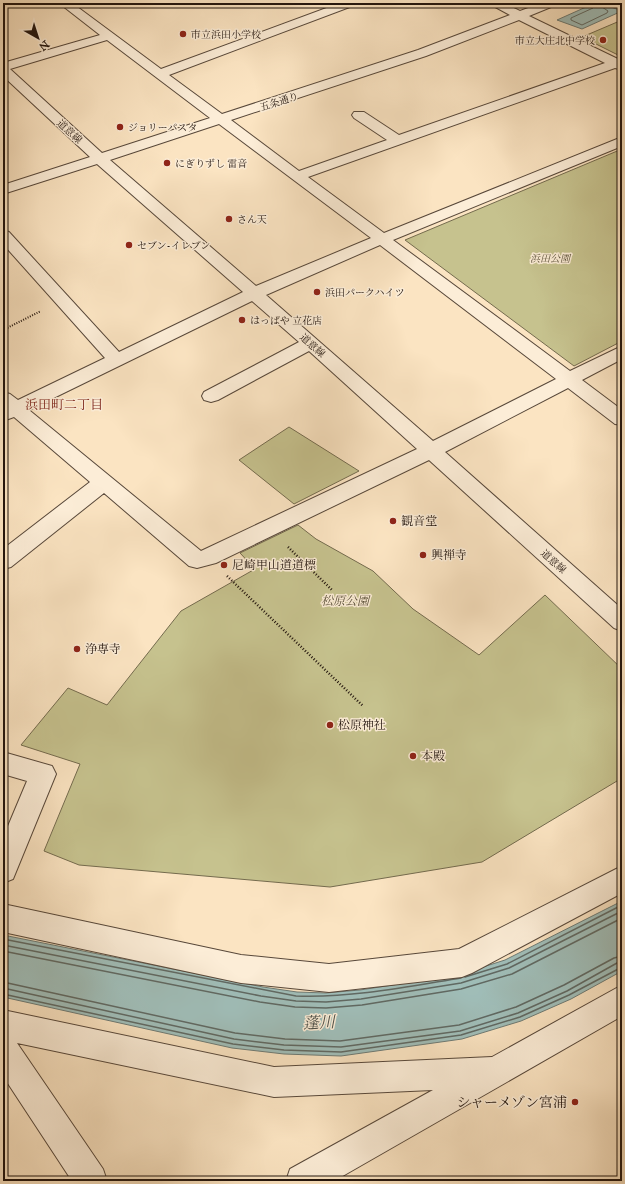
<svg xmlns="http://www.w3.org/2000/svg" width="625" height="1184" viewBox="0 0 625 1184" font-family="'IM FELL Great Primer','Noto Serif JP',serif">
  <rect width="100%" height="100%" fill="#fbe4c2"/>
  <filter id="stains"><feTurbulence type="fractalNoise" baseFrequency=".005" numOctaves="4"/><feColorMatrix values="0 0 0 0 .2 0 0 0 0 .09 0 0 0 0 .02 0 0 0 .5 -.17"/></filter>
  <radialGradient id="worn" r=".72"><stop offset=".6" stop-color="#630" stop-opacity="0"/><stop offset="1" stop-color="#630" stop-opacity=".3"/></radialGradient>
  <path fill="#c6c28e" stroke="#746b4e" d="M 622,20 L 622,57 L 582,37 Z
    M 622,149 L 622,341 L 574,366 L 405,240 Z
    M 289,427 L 359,471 L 294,504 L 239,460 Z
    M 298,525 L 316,539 L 373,571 L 413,609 L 479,655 L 545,595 L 622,669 L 622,778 L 482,862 L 330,887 L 79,865 L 44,851 L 80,764 L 21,745 L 68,688 L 107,705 L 181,611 L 255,569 L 240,553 Z"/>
  <path fill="#a0beb9" stroke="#6d7a74" d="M 595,3 L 600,3 L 622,11 L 582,29 L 557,20 Z
    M 622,901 L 622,971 L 571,999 L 521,1021 L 462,1039 L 341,1056 L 284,1054 L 232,1048 L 3,997 L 3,935 L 263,987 L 297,992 L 326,993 L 360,990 L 458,975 L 505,960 Z"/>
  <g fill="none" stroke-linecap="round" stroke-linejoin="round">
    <path stroke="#606963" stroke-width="1" d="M 595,3 L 593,8 L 571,18 L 571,20 L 582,25 L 607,13 L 608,11 L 602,7 L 600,3"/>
    <path stroke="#606963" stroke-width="1.5" d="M 3,939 L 296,996 C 352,998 406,987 461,978
      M 3,945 L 261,996 L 296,1001 L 326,1002 L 361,999 L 461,983 L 509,968 L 622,911
      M 3,951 L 260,1002 L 295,1007 L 326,1008 L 362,1005 L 461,989 L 512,974 L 622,918
      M 465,977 L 507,964 L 622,905
      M 3,982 L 235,1033 L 285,1039 L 340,1041 L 459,1025 L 516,1007 L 564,985 L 614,958 L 622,956
      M 3,988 L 234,1039 L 284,1045 L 341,1047 L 460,1031 L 518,1013 L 567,991 L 617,963 L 622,962
      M 3,994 L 233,1044 L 284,1050 L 341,1052 L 461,1035 L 520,1017 L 569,995 L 622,967"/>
    <defs>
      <path id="minor" d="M 59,3 L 72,3 L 161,69 L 340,3 L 357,3 L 355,5 L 169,75 L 222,114 L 418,50 L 510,15 L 488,3 L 503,3 L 520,11 L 542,3 L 558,3 L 556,5 L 529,16 L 622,61 L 622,70 L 615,68 L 308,177 L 384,233 L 622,137 L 622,146 L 393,240 L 570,371 L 622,346 L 622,359 L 582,380 L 622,410 L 622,425 L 615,424 L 568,388 L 445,452 L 622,609 L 622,631 L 614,628 L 429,460 L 216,563 L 197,568 L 189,566 L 104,493 L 11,567 L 3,569 L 3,549 L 90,482 L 14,417 L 3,421 L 3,392 L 10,394 L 18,400 L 105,358 L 3,244 L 3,230 L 9,232 L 119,352 L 243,292 L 97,164 L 3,194 L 3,185 L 90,157 L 3,76 L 3,63 L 100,35 ZM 519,20 L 605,63 L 399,135 L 364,112 L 354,112 L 352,115 L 354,118 L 387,140 L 299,171 L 231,120 L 426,56 ZM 107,40 L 210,118 L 102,153 L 10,69 ZM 219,124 L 371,238 L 256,286 L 110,160 ZM 380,245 L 556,379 L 433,441 L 266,295 ZM 252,301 L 299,342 L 204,392 L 202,396 L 204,400 L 211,402 L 218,400 L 309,351 L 417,449 L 201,551 L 29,410 Z
        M 3,752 L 52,766 L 56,774 L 13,879 L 3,883 L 3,838 L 27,781 L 3,774 Z
        M 622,866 L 622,893 L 472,973 L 462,977 L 329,992 L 241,983 L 3,932 L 3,904 L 241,955 L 329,964 L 459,949 Z
        M 622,985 L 622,1016 L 334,1181 L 286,1181 L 290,1169 L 433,1090 L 274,1097 L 17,1043 L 103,1169 L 107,1181 L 72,1181 L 3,1076 L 3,1010 L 274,1067 L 492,1057 Z"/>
    </defs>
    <use href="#minor" stroke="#58483a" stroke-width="2"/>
    <path stroke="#21140d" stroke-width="2" stroke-dasharray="1 1.5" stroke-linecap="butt" d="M 3,330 L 41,311"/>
    <path stroke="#21140d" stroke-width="2.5" stroke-dasharray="1 2" stroke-linecap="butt" d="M 288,547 L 333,591
      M 227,576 L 363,706"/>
    <use href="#minor" fill="#fcedd7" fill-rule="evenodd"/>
  </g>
  <g fill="#8f2418" stroke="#fcedd7" stroke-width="1.5">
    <circle cx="183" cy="34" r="4"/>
    <circle cx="603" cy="40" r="4"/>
    <circle cx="120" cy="127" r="4"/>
    <circle cx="167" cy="163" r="4"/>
    <circle cx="229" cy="219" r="4"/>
    <circle cx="129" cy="245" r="4"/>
    <circle cx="317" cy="292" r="4"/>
    <circle cx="242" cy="320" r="4"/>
    <circle cx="393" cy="521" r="4"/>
    <circle cx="423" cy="555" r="4"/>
    <circle cx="224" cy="565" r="4"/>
    <circle cx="77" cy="649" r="4"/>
    <circle cx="330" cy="725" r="4"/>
    <circle cx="413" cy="756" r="4"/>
    <circle cx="575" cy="1102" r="4"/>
  </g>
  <g text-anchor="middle" stroke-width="3" stroke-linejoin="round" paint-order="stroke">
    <g font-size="10" fill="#21140d" stroke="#fcedd7" text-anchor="start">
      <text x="191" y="38">市立浜田小学校</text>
      <text x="595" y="44" text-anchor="end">市立大庄北中学校</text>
      <text x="128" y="131">ジョリーパスタ</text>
      <text x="175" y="167">にぎりずし 雷音</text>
      <text x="237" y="223">さん天</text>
      <text x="137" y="249">セブン-イレブン</text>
      <text x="325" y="296">浜田パークハイツ</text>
      <text x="250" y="324">はっぱや 立花店</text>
    </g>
    <g font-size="10" fill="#21140d" stroke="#fcedd7">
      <text transform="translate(279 101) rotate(-18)" y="4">五条通り</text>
      <text transform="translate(70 131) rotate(43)" y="4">道意線</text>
      <text transform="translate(313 345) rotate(42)" y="4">道意線</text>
      <text transform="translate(554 561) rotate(42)" y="4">道意線</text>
    </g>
    <g font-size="10" font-style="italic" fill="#5b513a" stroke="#fcedd7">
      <text x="550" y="262">浜田公園</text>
    </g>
    <g font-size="12" fill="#21140d" stroke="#fcedd7" text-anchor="start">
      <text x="401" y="525">観音堂</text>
      <text x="431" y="559">興禅寺</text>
      <text x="232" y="569">尼崎甲山道道標</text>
      <text x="85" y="653">浄専寺</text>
      <text x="338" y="729">松原神社</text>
      <text x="421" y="760">本殿</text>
    </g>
    <g font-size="12" font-style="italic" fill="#5b513a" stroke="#fcedd7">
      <text x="345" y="605">松原公園</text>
    </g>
    <g font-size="13" fill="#7a1f14" stroke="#fcedd7">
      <text x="64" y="409">浜田町二丁目</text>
    </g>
    <g font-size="14" fill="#21140d" stroke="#fcedd7" text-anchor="end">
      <text x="567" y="1107">シャーメゾン宮浦</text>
    </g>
    <g font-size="16" font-style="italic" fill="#4d5049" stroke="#fcedd7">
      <text transform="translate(319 1022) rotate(-3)" y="6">蓬川</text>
    </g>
  </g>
  <rect width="625" height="1184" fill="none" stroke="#fbe4c2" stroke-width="16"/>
  <rect x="4" y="4" width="617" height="1176" fill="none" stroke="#21140d" stroke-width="2"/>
  <rect x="8" y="8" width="609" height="1168" fill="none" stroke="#21140d"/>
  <g transform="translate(38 38) rotate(141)" stroke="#fcedd7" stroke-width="3" paint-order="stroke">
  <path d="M0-3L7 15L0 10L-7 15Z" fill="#21140d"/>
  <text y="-6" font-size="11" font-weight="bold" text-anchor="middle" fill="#21140d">N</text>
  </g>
  <rect width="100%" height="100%" filter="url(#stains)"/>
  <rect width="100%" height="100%" fill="url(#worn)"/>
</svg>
